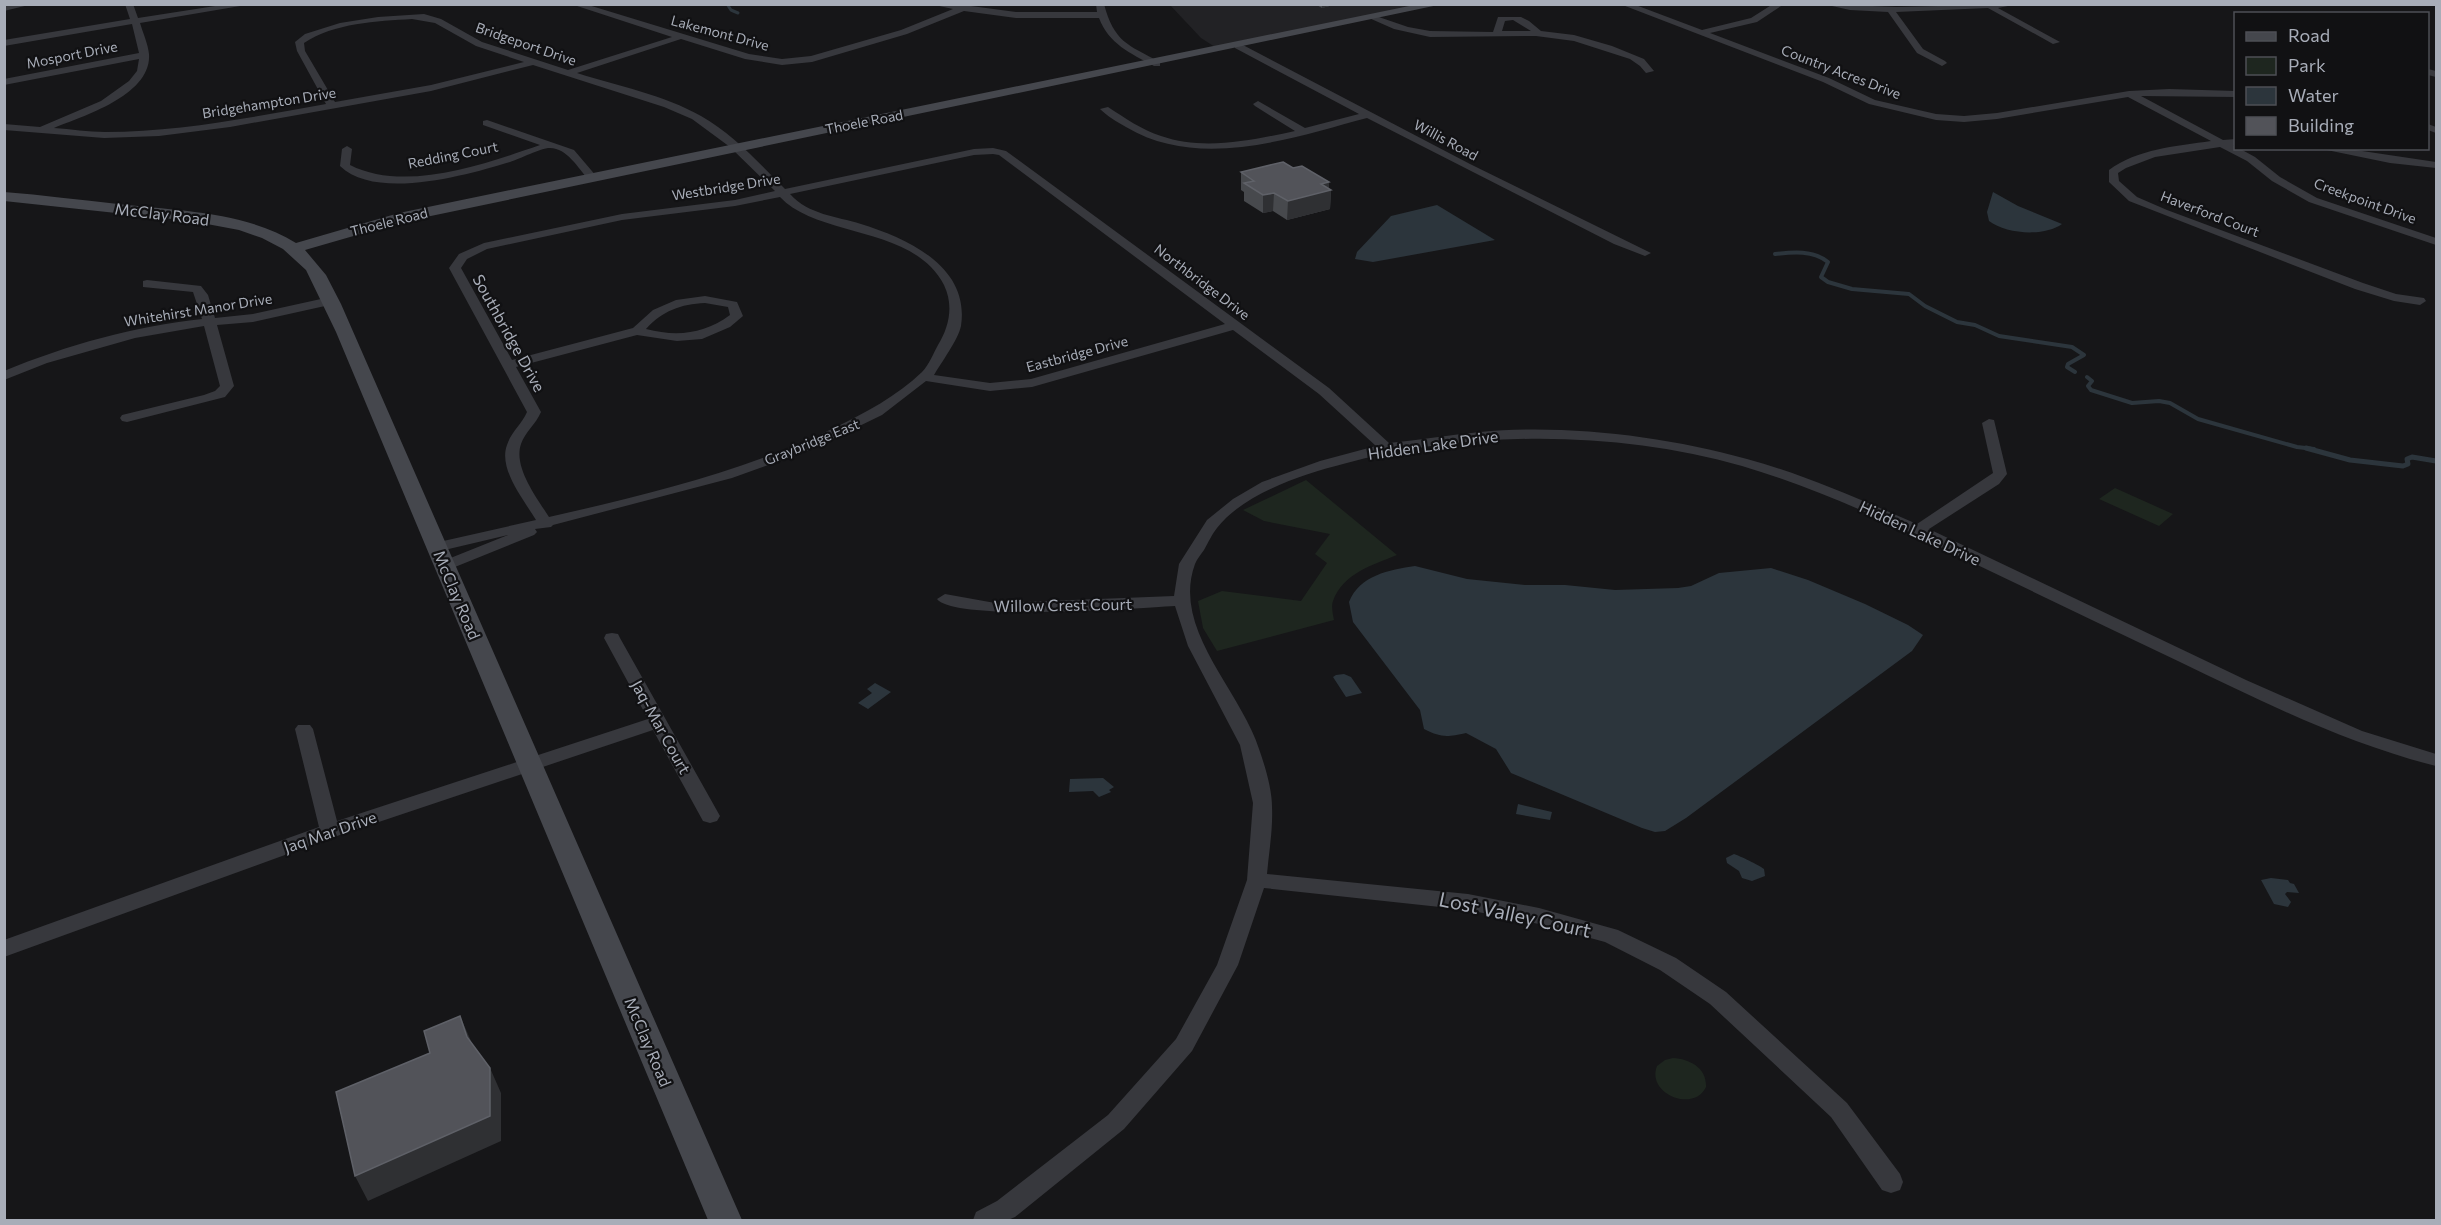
<svg xmlns="http://www.w3.org/2000/svg" width="2441" height="1225" viewBox="0 0 2441 1225" font-family="Commissioner,sans-serif">
  <rect width="100%" height="100%" fill="#161618"/>
  <path fill="#222225" d="M 1170,5 L 1421,5 L 1215,47 L 1201,38 Z"/>
  <path fill="#1e261f" d="M 1306,480 L 1397,555 C 1373,565 1343,573 1333,601 C 1331,606 1333,615 1334,620 L 1217,651 L 1203,628 L 1198,601 L 1222,591 L 1301,601 L 1327,563 L 1315,554 L 1330,534 L 1264,521 L 1243,510 Z
    M 2115,488 L 2173,514 L 2159,526 L 2099,499 Z
    M 1673,1058 C 1690,1059 1707,1068 1706,1087 C 1694,1113 1646,1094 1657,1066 L 1665,1060 Z"/>
  <path fill="#2c353c" d="M 1993,192 L 2018,206 L 2062,224 C 2044,237 2006,234 1989,221 L 1987,212 Z
    M 1437,205 L 1495,240 L 1373,262 L 1355,259 L 1357,252 L 1391,216 Z
    M 1415,566 L 1467,579 L 1525,585 L 1565,585 L 1615,590 L 1678,588 L 1691,586 L 1719,573 L 1771,568 L 1808,580 L 1865,604 L 1908,625 L 1923,635 L 1912,651 L 1686,818 L 1665,831 L 1655,832 L 1642,828 L 1511,773 L 1496,749 L 1466,733 C 1447,737 1442,738 1424,729 L 1420,710 L 1353,622 L 1349,602 C 1360,575 1389,570 1415,566 Z
    M 1344,674 L 1351,677 L 1362,693 L 1346,697 L 1333,677 L 1336,675 Z
    M 875,683 L 891,692 L 868,709 L 858,703 L 872,693 L 867,689 Z
    M 1103,778 L 1114,787 L 1109,790 L 1111,792 L 1099,797 L 1093,791 L 1069,792 L 1070,779 Z
    M 1518,804 L 1552,812 L 1550,820 L 1516,814 Z
    M 1734,854 C 1740,856 1759,865 1764,869 L 1765,876 L 1752,881 L 1742,878 L 1739,871 L 1727,863 L 1726,858 Z
    M 2271,878 L 2288,880 L 2290,883 L 2294,884 L 2299,893 L 2287,892 L 2285,894 L 2291,902 L 2288,907 L 2274,904 L 2261,880 Z"/>
  <g fill="none" stroke-linecap="round" stroke-linejoin="round">
    <path stroke="#2c353c" stroke-width="3" d="M 727,4 L 731,10 L 738,13"/>
    <path stroke="#2c353c" stroke-width="4" d="M 1775,254 C 1793,252 1813,250 1828,262 L 1821,277 L 1828,282 L 1852,289 L 1909,294 L 1925,306 L 1957,322 L 1975,325 L 1999,336 L 2072,347 L 2084,355 L 2068,364 L 2067,367 L 2075,372
      M 2087,377 L 2092,381 L 2088,386 L 2091,390 L 2132,403 L 2159,401 L 2170,403 L 2198,419 L 2297,447 L 2314,449"/>
    <path stroke="#2c353c" stroke-width="5" d="M 2306,448 L 2350,460 L 2403,466 L 2408,464 L 2407,459 L 2412,457 L 2436,461"/>
    <path fill="#37383d" fill-rule="evenodd" d="M 14,4 L 33,4 L 4,11 L 4,6 Z
      M 125,4 L 133,4 L 138,18 L 228,4 L 252,4 L 140,23 C 143,33 148,44 149,54 C 152,95 84,116 54,128 C 71,129 88,132 105,132 C 180,132 253,117 326,104 L 297,51 L 295,42 L 305,34 L 340,23 L 378,17 L 424,14 L 441,19 L 482,42 L 568,70 L 672,37 L 571,4 L 585,4 L 749,54 L 782,59 L 811,56 L 901,30 L 953,9 L 930,4 L 956,4 L 1016,12 L 1097,12 L 1096,4 L 1104,4 C 1114,42 1128,45 1160,62 L 1160,66 L 1154,66 C 1130,53 1109,44 1099,18 L 1016,18 L 964,11 L 907,34 L 812,62 L 782,65 L 745,59 L 681,39 L 577,73 C 618,86 664,95 701,116 C 733,134 759,163 785,189 L 974,149 L 993,148 L 1006,151 L 1329,388 L 1389,443 C 1419,440 1450,435 1480,432 C 1565,424 1664,436 1747,459 C 1806,475 1861,500 1917,524 L 1993,473 L 1982,423 L 1989,419 L 1994,420 L 2007,474 L 1999,484 L 1929,529 L 2246,680 L 2362,731 L 2436,754 L 2436,766 C 2347,744 2263,702 2180,662 C 2109,628 2038,594 1967,560 C 1894,524 1820,489 1742,466 C 1615,430 1469,430 1343,464 C 1303,474 1243,494 1217,528 C 1212,534 1208,543 1204,550 C 1201,554 1197,559 1195,564 C 1171,629 1241,691 1259,749 C 1265,766 1272,789 1272,807 C 1273,829 1269,852 1267,874 L 1468,894 L 1539,908 L 1618,930 L 1676,958 L 1726,992 L 1847,1103 L 1900,1174 L 1903,1182 L 1900,1190 L 1891,1193 L 1882,1190 L 1831,1117 L 1710,1004 L 1660,970 L 1605,942 L 1539,924 L 1468,910 L 1264,888 L 1238,965 L 1192,1051 L 1124,1129 L 1015,1217 L 1008,1220 L 973,1220 L 976,1212 L 997,1201 L 1108,1115 L 1176,1039 L 1217,965 L 1247,880 L 1253,803 L 1240,745 L 1188,646 L 1175,606 C 1138,608 955,622 937,599 L 945,594 L 995,603 L 1174,596 L 1179,564 L 1207,520 L 1233,499 L 1262,482 L 1320,461 L 1376,446 L 1319,394 L 1233,330 L 1032,387 L 990,391 L 926,381 L 882,415 L 812,449 L 732,478 L 553,525 L 551,527 L 535,529 L 537,532 L 534,535 L 450,569 L 438,569 L 436,566 L 438,563 L 508,535 L 436,552 L 428,547 L 430,544 L 536,520 C 524,500 498,469 507,445 C 511,432 522,424 527,412 L 449,268 L 459,254 L 484,243 L 622,214 L 735,200 L 775,191 L 730,147 L 692,119 L 664,107 L 533,65 L 431,91 L 230,127 L 159,136 L 104,138 L 4,130 L 4,124 L 40,127 L 101,101 L 129,81 L 137,71 L 139,59 L 4,85 L 4,79 L 139,53 L 132,24 L 4,46 L 4,40 L 130,19 ZM 412,19 L 435,23 L 476,46 L 524,62 L 431,85 L 335,102 L 305,51 L 304,43 C 334,23 377,21 412,19 ZM 993,154 L 999,155 L 1225,324 L 1031,379 L 990,383 L 934,375 C 941,363 958,340 961,326 C 970,267 909,239 861,224 C 836,216 809,215 790,194 L 974,155 ZM 780,197 C 818,238 913,225 944,285 C 954,306 949,327 938,345 C 933,354 929,365 922,372 C 897,396 865,413 834,428 C 745,471 646,495 549,517 C 537,498 513,467 521,444 C 525,432 536,424 541,412 L 516,367 L 637,335 L 677,341 L 702,339 L 730,327 L 743,316 L 737,302 L 705,296 L 676,300 L 653,310 L 633,328 L 512,360 L 461,268 L 467,259 L 487,249 L 622,220 L 735,206 ZM 705,303 L 728,307 L 730,315 C 704,334 677,337 646,329 C 662,311 681,304 705,303 Z
      M 1620,4 L 1633,4 L 1702,30 L 1751,18 L 1773,4 L 1784,4 L 1757,22 L 1710,33 L 1829,78 L 1875,100 L 1936,114 L 1964,116 L 1997,113 L 2129,91 L 2169,89 L 2236,91 L 2236,97 L 2141,96 L 2223,140 L 2236,139 L 2236,145 L 2233,145 L 2255,157 L 2280,177 L 2317,198 L 2436,238 L 2436,245 L 2309,202 L 2272,181 L 2247,161 L 2220,147 L 2155,157 L 2126,168 L 2118,173 L 2119,181 L 2137,197 L 2167,210 L 2363,283 L 2396,294 L 2424,298 L 2426,301 L 2420,305 L 2394,301 L 2355,289 L 2129,201 L 2109,182 L 2109,170 C 2137,149 2177,146 2211,141 L 2128,97 L 1997,119 L 1964,122 L 1936,120 L 1869,104 L 1823,82 Z
      M 1823,4 L 1897,7 L 2018,4 L 1998,8 L 2060,42 L 2053,44 L 1988,8 L 1896,12 L 1923,49 L 1945,61 L 1947,63 L 1942,66 L 1917,53 L 1888,12 L 1850,10 Z
      M 1373,15 L 1408,27 L 1430,31 L 1493,32 L 1498,17 L 1521,17 L 1529,21 L 1541,31 L 1574,35 L 1612,46 L 1644,59 L 1654,71 L 1646,73 L 1640,66 L 1630,59 L 1574,41 L 1536,36 L 1430,37 L 1394,29 L 1369,18 ZM 1513,20 L 1531,31 L 1502,31 L 1505,21 Z
      M 1235,44 L 1241,44 L 1470,164 L 1651,253 L 1645,256 L 1614,244 L 1367,118 C 1291,138 1200,171 1126,127 C 1117,122 1107,116 1100,109 L 1108,107 C 1125,118 1142,130 1161,136 C 1204,151 1253,140 1295,131 L 1255,106 L 1253,104 L 1258,101 L 1305,128 L 1359,114 L 1235,48 Z
      M 2428,69 L 2436,71 L 2436,77 L 2428,75 Z
      M 487,120 L 574,150 L 597,177 L 592,180 L 588,179 C 578,168 567,148 550,148 C 540,148 520,159 510,162 C 467,175 376,201 340,166 L 342,149 L 347,146 L 352,149 L 350,165 C 405,193 485,164 540,145 L 483,125 L 483,121 Z
      M 2428,124 L 2436,127 L 2436,133 L 2428,130 Z
      M 2317,148 L 2342,148 L 2436,162 L 2436,168 L 2390,163 Z
      M 147,280 L 201,286 L 208,295 L 215,318 L 253,314 L 330,297 L 336,301 L 334,304 L 253,322 L 217,325 L 234,386 L 225,397 L 127,422 L 122,421 L 120,418 L 122,415 L 204,395 L 215,391 L 220,386 L 204,326 L 135,338 L 47,363 L 4,380 L 4,371 C 67,345 135,326 202,319 L 193,292 L 143,287 L 143,281 Z
      M 612,633 L 618,634 L 620,638 L 720,816 L 717,821 L 710,823 L 703,821 L 653,730 L 337,836 L 4,957 L 4,940 L 319,827 L 295,729 L 298,725 L 310,725 L 313,729 L 337,821 L 648,719 L 604,638 L 606,634 Z"/>
    <path fill="#45474d" fill-rule="evenodd" d="M 1419,4 L 1443,4 L 402,222 L 305,250 L 326,275 L 341,304 L 742,1220 L 708,1220 L 336,332 L 306,270 L 283,249 L 262,238 L 239,230 L 191,221 L 4,201 L 4,192 C 43,195 80,200 118,204 C 178,211 244,211 296,243 L 399,213 L 525,187 Z"/>
  </g>
  <path fill="#47494d" d="M 1315,4 L 1337,4 L 1322,8 Z
    M 1241,172 L 1329,189 L 1331,190 L 1330,209 L 1287,220 L 1273,211 L 1263,213 L 1244,201 L 1244,192 L 1241,190 Z"/>
  <path fill="#2f3033" d="M 1322,4 L 1337,4 L 1322,8 Z
    M 1329,182 L 1329,191 L 1331,190 L 1330,209 L 1287,220 L 1288,201 L 1321,184 Z
    M 1274,193 L 1273,211 L 1263,213 L 1263,195 Z
    M 460,1016 L 471,1041 L 467,1037 Z
    M 490,1068 L 501,1093 L 501,1141 L 368,1201 L 355,1176 Z"/>
  <path fill="#525359" stroke="#5f6168" stroke-width="1.5" d="M 1283,162 L 1293,168 L 1302,166 L 1329,182 L 1321,184 L 1331,190 L 1288,201 L 1274,193 L 1263,195 L 1244,183 L 1254,181 L 1241,172 Z
    M 460,1016 L 467,1037 L 490,1068 L 490,1116 L 355,1176 L 336,1092 L 430,1053 L 424,1031 Z"/>
  <g text-anchor="middle" stroke-width="4.5" stroke-linejoin="round" paint-order="stroke">
    <g font-size="14" fill="#a8adb8" stroke="#111113">
      <text transform="translate(720 33) rotate(15)" y="5">Lakemont Drive</text>
      <text transform="translate(526 44) rotate(19)" y="5">Bridgeport Drive</text>
      <text transform="translate(72 55) rotate(-11)" y="5">Mosport Drive</text>
      <text transform="translate(1841 72) rotate(21)" y="5">Country Acres Drive</text>
      <text transform="translate(269 103) rotate(-9)" y="5">Bridgehampton Drive</text>
      <text transform="translate(864 122) rotate(-11)" y="5">Thoele Road</text>
      <text transform="translate(1446 140) rotate(28)" y="5">Willis Road</text>
      <text transform="translate(453 155) rotate(-11)" y="5">Redding Court</text>
      <text transform="translate(726 187) rotate(-9)" y="5">Westbridge Drive</text>
      <text transform="translate(2365 201) rotate(20)" y="5">Creekpoint Drive</text>
      <text transform="translate(2210 214) rotate(21)" y="5">Haverford Court</text>
      <text transform="translate(389 222) rotate(-14)" y="5">Thoele Road</text>
      <text transform="translate(1202 282) rotate(37)" y="5">Northbridge Drive</text>
      <text transform="translate(198 310) rotate(-9)" y="5">Whitehirst Manor Drive</text>
      <text transform="translate(1077 354) rotate(-15)" y="5">Eastbridge Drive</text>
      <text transform="translate(812 442) rotate(-22)" y="5">Graybridge East</text>
    </g>
    <g font-size="16" fill="#a8adb8" stroke="#111113">
      <text transform="translate(162 214) rotate(7)" y="6">McClay Road</text>
      <text transform="translate(509 333) rotate(61)" y="6">Southbridge Drive</text>
      <text transform="translate(1433 445) rotate(-8)" y="6">Hidden Lake Drive</text>
      <text transform="translate(1920 533) rotate(25)" y="6">Hidden Lake Drive</text>
      <text transform="translate(457 595) rotate(67)" y="6">McClay Road</text>
      <text transform="translate(1063 605) rotate(-1)" y="6">Willow Crest Court</text>
      <text transform="translate(661 727) rotate(61)" y="6">Jaq-Mar Court</text>
      <text transform="translate(330 832) rotate(-19)" y="6">Jaq Mar Drive</text>
      <text transform="translate(648 1042) rotate(67)" y="6">McClay Road</text>
    </g>
    <g font-size="20" fill="#a8adb8" stroke="#111113">
      <text transform="translate(1515 915) rotate(12)" y="7">Lost Valley Court</text>
    </g>
  </g>
  <rect width="2441" height="1225" fill="none" stroke="#a8adb8" stroke-width="12"/>
  <rect x="2234" y="12" width="195" height="138" fill="#111113" stroke="#4d4f55" stroke-width="1.5"/>
  <rect x="2246" y="32" width="30" height="9" fill="#45474d" stroke="#4d4f55" stroke-width="1.5"/>
  <text x="2288" y="42" font-size="18" fill="#a8adb8">Road</text>
  <rect x="2246" y="57" width="30" height="18" fill="#1e261f" stroke="#4d4f55" stroke-width="1.5"/>
  <text x="2288" y="72" font-size="18" fill="#a8adb8">Park</text>
  <rect x="2246" y="87" width="30" height="18" fill="#2c353c" stroke="#4d4f55" stroke-width="1.5"/>
  <text x="2288" y="102" font-size="18" fill="#a8adb8">Water</text>
  <rect x="2246" y="117" width="30" height="18" fill="#525359" stroke="#4d4f55" stroke-width="1.5"/>
  <text x="2288" y="132" font-size="18" fill="#a8adb8">Building</text>
</svg>
